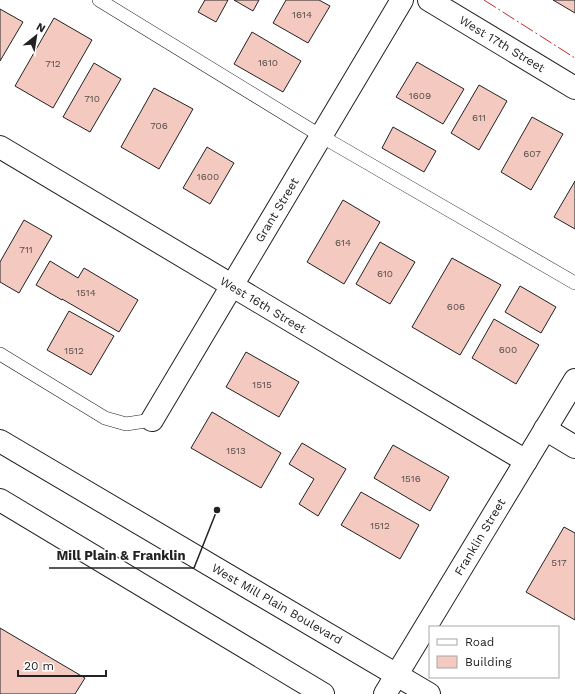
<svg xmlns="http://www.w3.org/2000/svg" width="575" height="694" viewBox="0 0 575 694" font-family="'Work Sans',sans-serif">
  <rect width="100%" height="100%" fill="#fff"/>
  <path fill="#f3c9c0" stroke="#222" d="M 205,0 L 228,0 L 216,22 L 198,12 Z
    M 234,0 L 259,0 L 253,11 Z
    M 286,0 L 319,0 L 330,6 L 308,43 L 273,23 Z
    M 553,0 L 575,0 L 575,13 Z
    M 0,9 L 23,22 L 0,61 Z
    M 54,18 L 92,40 L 53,108 L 15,86 Z
    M 252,32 L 301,61 L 283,92 L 234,64 Z
    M 417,62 L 464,89 L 443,124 L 396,97 Z
    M 94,63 L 121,79 L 90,132 L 63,117 Z
    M 479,85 L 507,101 L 479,150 L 451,133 Z
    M 154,88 L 193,109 L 159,169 L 121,147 Z
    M 532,117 L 563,134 L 531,190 L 501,172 Z
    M 393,127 L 436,151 L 424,172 L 382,148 Z
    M 207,147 L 234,163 L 210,204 L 183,188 Z
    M 575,181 L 575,229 L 554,217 Z
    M 343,200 L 380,222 L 344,284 L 307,262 Z
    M 24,220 L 52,236 L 19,293 L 0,282 L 0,262 Z
    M 380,242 L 415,262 L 390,304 L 356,284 Z
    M 452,258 L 501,285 L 460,355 L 412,327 Z
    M 50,261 L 78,278 L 84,268 L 138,300 L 119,332 L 62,299 L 62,300 L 36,285 Z
    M 520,286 L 556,307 L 541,333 L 505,312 Z
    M 69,311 L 114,336 L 91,375 L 47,350 Z
    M 494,319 L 539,345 L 516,384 L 472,358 Z
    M 246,352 L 299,382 L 279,417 L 226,387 Z
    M 212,412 L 281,453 L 261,488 L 191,448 Z
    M 302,443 L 346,469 L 318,516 L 299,504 L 314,479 L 289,464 Z
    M 393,445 L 449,477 L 430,511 L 374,478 Z
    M 361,492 L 419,525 L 400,559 L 341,525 Z
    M 564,527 L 575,533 L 575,620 L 526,592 Z
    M 0,628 L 85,678 L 75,694 L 0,694 Z"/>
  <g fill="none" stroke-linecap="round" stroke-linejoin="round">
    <defs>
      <path id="lane" d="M 99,0 L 321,136 L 575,283
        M 0,354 L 105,418 L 126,424 L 152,420"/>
      <path id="street" d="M 429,0 L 575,88
        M 0,147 L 526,461
        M 152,420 L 402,0
        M 545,429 L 575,447"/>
      <path id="secondary" d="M 0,441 L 429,694
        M 0,500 L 323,694
        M 385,694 L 575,380"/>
    </defs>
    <use href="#lane" stroke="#222" stroke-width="14"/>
    <use href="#street" stroke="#222" stroke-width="24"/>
    <use href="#secondary" stroke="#222" stroke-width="24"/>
    <use href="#lane" stroke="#fff" stroke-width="13"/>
    <use href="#street" stroke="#fff" stroke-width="22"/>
    <use href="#secondary" stroke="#fff" stroke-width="22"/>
    <path stroke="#c62828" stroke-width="1" stroke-dasharray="14 3 2 3" stroke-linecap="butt" d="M 484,0 L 575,58"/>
  </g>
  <g text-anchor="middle" stroke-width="3" stroke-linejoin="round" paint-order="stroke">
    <g font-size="10" fill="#564c4a">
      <text x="302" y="18">1614</text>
      <text x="268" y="66">1610</text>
      <text x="53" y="67">712</text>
      <text x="420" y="99">1609</text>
      <text x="92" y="102">710</text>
      <text x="479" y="121">611</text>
      <text x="159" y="129">706</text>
      <text x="532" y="157">607</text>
      <text x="208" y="180">1600</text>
      <text x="343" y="246">614</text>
      <text x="26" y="253">711</text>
      <text x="385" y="277">610</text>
      <text x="86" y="296">1514</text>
      <text x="456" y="310">606</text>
      <text x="508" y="353">600</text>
      <text x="74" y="354">1512</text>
      <text x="262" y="388">1515</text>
      <text x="236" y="454">1513</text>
      <text x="411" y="482">1516</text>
      <text x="380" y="529">1512</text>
      <text x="559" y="566">517</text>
    </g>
    <g font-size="12" fill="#222" stroke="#fff">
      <text transform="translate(502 44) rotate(31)" y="4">West 17th Street</text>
      <text transform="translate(277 210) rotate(-59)" y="4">Grant Street</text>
      <text transform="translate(263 305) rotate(31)" y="4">West 16th Street</text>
      <text transform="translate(480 537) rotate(-59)" y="4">Franklin Street</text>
      <text transform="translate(277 604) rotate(30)" y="4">West Mill Plain Boulevard</text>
    </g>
  </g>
  <path fill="none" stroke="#222" stroke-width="1.5" d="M217 510L194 568H49"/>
  <circle fill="#222" stroke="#fff" stroke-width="1.5" cx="217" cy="510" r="4"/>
  <g font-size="13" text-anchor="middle" font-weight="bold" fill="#222" stroke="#fff" stroke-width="3" stroke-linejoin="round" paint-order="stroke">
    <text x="121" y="560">Mill Plain &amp; Franklin</text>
  </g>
  <rect x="429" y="626" width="130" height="52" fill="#ffffff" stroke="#a7a7a7"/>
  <rect x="437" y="639" width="20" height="6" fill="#ffffff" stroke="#a7a7a7"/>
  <text x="465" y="646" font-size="12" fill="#222222">Road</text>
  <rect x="437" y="656" width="20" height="12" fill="#f3c9c0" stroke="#a7a7a7"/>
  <text x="465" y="666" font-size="12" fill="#222222">Building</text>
  <g transform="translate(36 36) rotate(30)" stroke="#ffffff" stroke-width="3" paint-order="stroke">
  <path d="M0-3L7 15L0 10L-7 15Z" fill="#222222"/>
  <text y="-6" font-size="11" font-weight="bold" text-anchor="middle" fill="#222222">N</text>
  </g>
  <path d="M18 670v6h88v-6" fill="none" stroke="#222222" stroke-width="2"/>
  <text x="24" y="670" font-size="12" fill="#222222" stroke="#ffffff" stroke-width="3" paint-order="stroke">20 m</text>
</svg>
